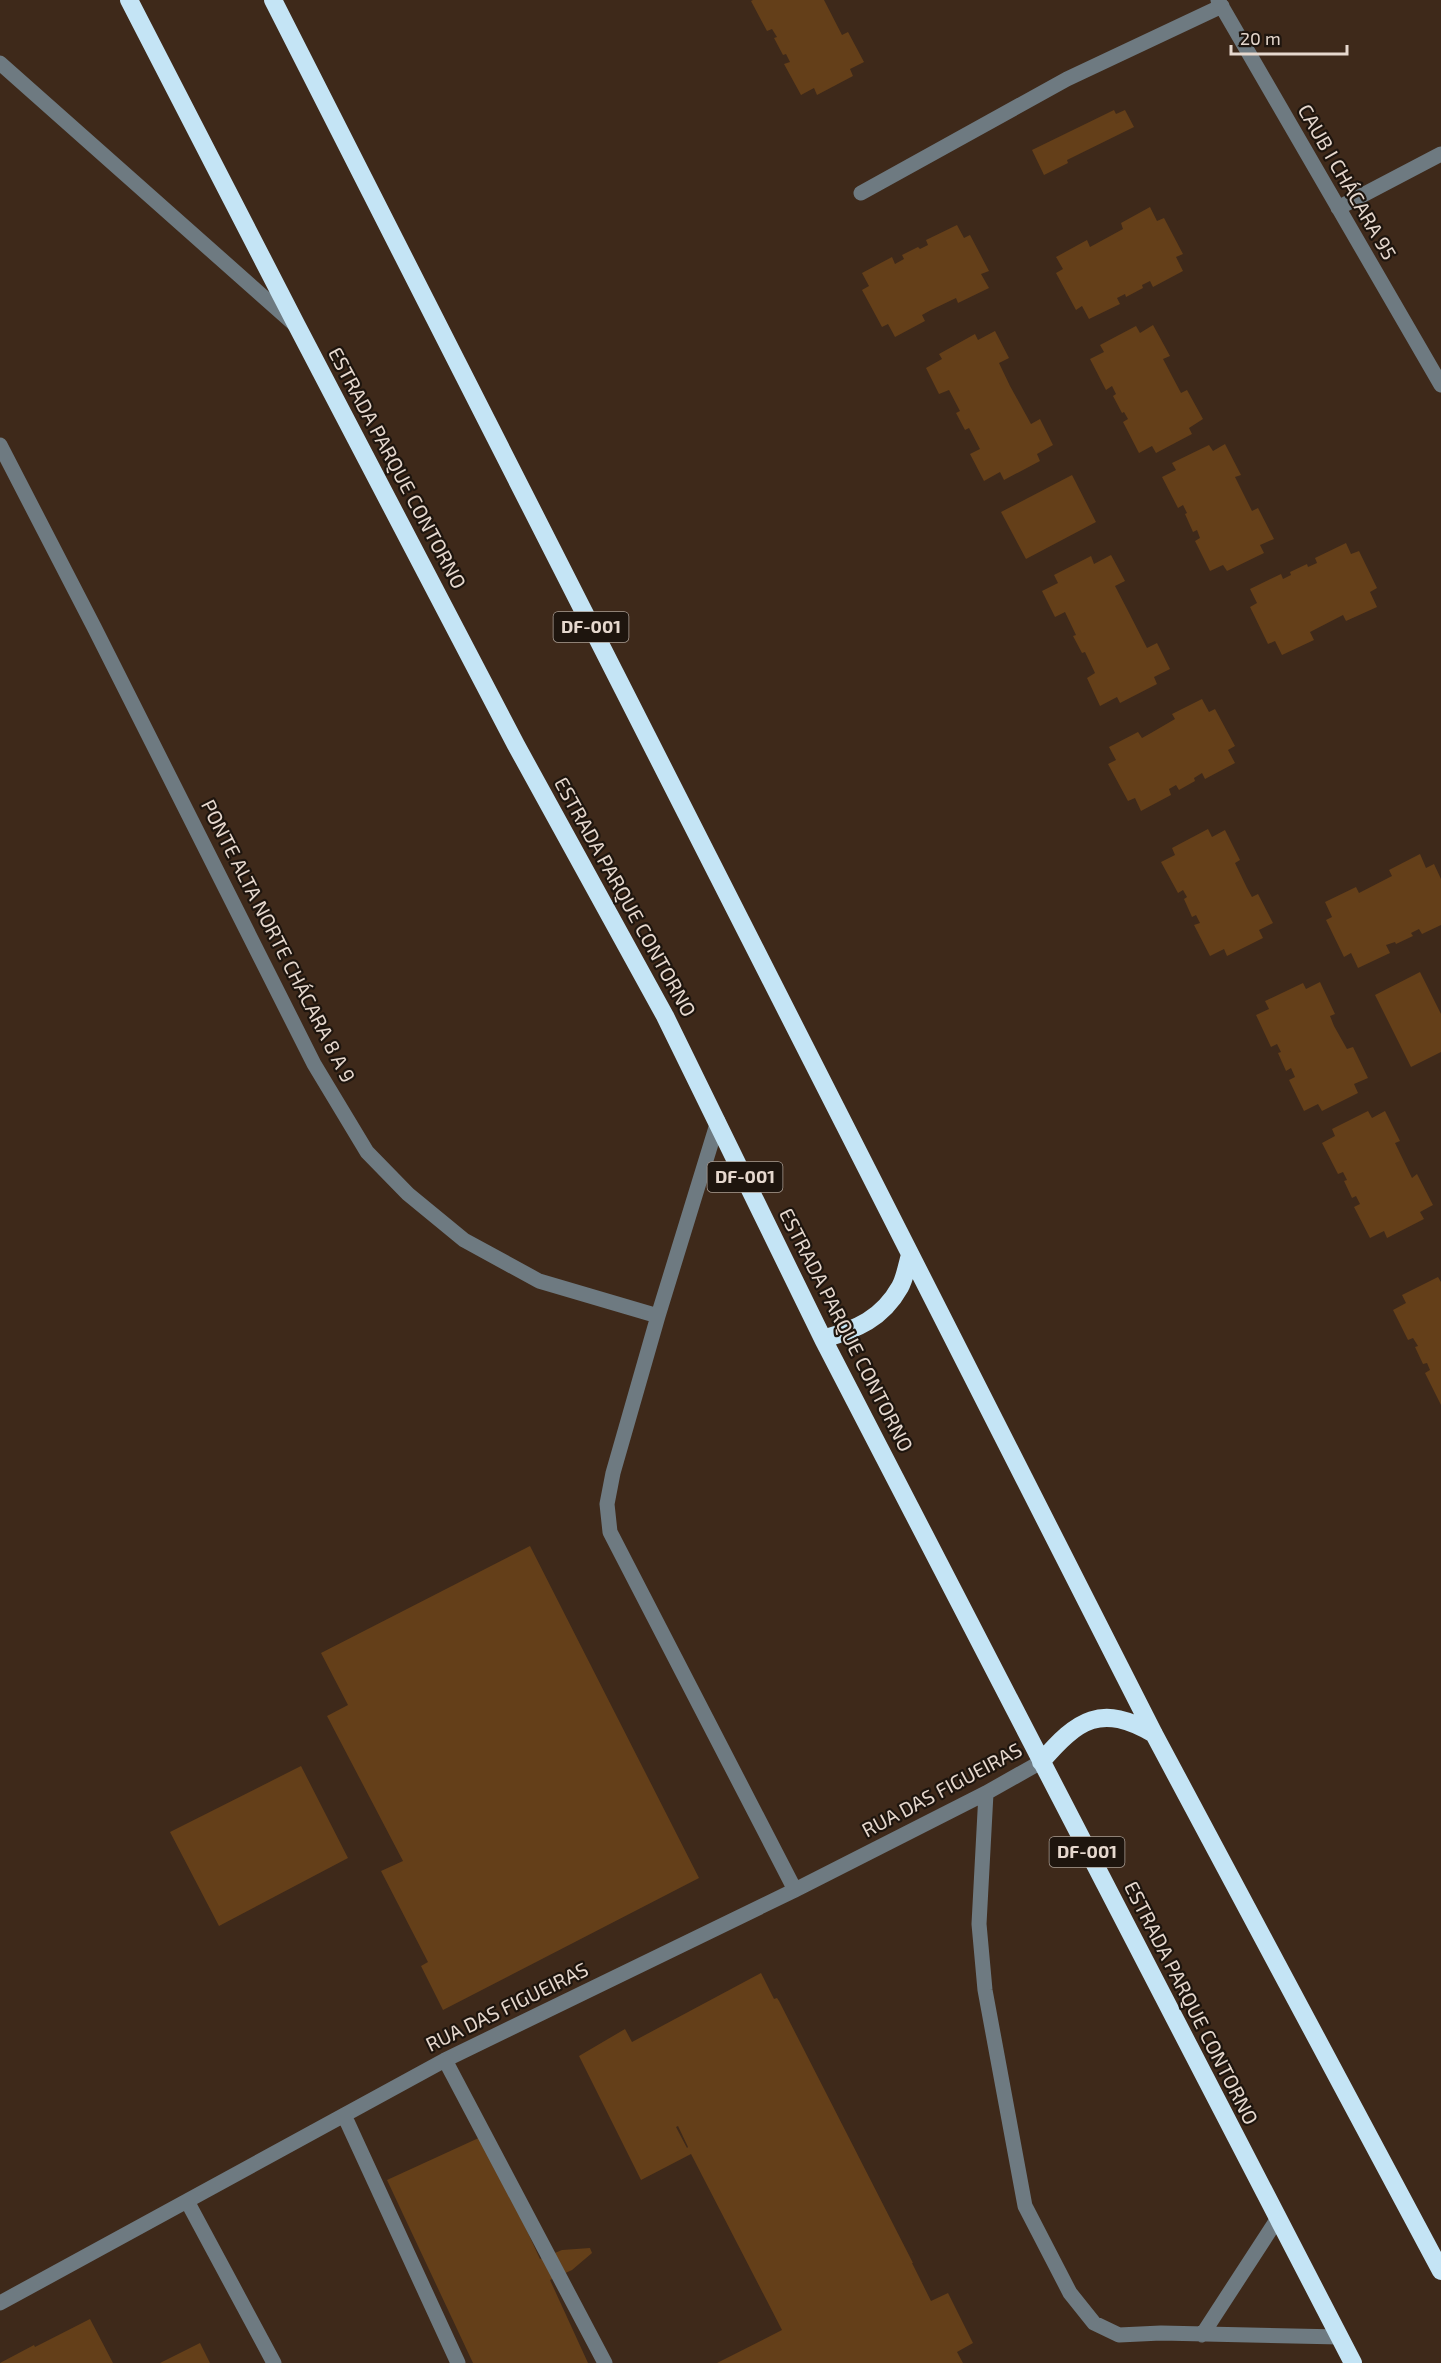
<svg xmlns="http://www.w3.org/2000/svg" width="1441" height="2363" viewBox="0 0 1441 2363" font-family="'Exo 2',sans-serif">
  <rect width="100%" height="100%" fill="#3e291a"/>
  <path fill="#643f19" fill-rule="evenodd" d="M 753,0 L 824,0 L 842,35 L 848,32 L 864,62 L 850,69 L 853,76 L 817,95 L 814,88 L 801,95 L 784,64 L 790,62 L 786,54 L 783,55 L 774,38 L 777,37 L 772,29 L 767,31 L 751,1 Z
    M 1114,110 L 1116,114 L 1125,110 L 1134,127 L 1067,160 L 1068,163 L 1044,175 L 1032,150 Z
    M 1150,207 L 1157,221 L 1164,218 L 1183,254 L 1176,257 L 1183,271 L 1153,287 L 1150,281 L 1142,285 L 1143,288 L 1126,297 L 1125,294 L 1117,298 L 1120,304 L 1089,319 L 1082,306 L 1076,310 L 1056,273 L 1063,269 L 1056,257 L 1087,240 L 1090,247 L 1123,229 L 1121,223 Z
    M 957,225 L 964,238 L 970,235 L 989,271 L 981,274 L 989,288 L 958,303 L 956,298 L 931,310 L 922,315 L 925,321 L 895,337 L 888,324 L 882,327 L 862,290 L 869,286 L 862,273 L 892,257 L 895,264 L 904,259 L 902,255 L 918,247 L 920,249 L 928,245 L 926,240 Z
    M 1153,325 L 1170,356 L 1163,359 L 1181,393 L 1187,390 L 1203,419 L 1189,428 L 1192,434 L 1156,453 L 1152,446 L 1139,453 L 1123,422 L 1128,419 L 1124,412 L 1122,413 L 1113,396 L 1116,394 L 1112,386 L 1106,390 L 1090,359 L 1104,352 L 1100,345 L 1136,326 L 1140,333 Z
    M 995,331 L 1009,358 L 999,363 L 1010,386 L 1031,424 L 1040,419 L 1053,445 L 1037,454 L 1040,461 L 1004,480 L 1000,472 L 984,481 L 970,454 L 980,449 L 969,428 L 965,430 L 956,413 L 960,411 L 949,390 L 939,394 L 926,368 L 942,359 L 939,354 L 975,334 L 978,340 Z
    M 1225,444 L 1241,475 L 1235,477 L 1252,511 L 1258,508 L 1274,539 L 1260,545 L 1264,553 L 1227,571 L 1223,565 L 1210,571 L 1195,541 L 1200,538 L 1197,530 L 1193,532 L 1185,514 L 1187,513 L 1183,505 L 1178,508 L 1162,477 L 1176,470 L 1172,463 L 1209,445 L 1213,451 Z
    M 1072,475 L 1096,522 L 1026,559 L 1001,512 Z
    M 1346,543 L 1351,554 L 1359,551 L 1377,588 L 1370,592 L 1377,607 L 1346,621 L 1343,615 L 1310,632 L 1314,640 L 1282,655 L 1275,641 L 1268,644 L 1250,607 L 1257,603 L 1250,589 L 1281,574 L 1283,579 L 1291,575 L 1290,572 L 1307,564 L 1308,567 L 1317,563 L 1315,558 Z
    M 1111,555 L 1125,581 L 1115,586 L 1127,609 L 1147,648 L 1157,643 L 1170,669 L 1154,677 L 1157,684 L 1120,703 L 1117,697 L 1100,706 L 1087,678 L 1095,673 L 1085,652 L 1082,653 L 1073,636 L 1076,635 L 1065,612 L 1055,617 L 1042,591 L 1058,583 L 1054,575 L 1091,556 L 1094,564 Z
    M 1202,699 L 1209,712 L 1215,709 L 1235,746 L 1228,750 L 1235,763 L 1205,779 L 1202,773 L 1194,778 L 1195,781 L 1179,790 L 1176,785 L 1169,789 L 1171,795 L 1141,811 L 1135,798 L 1128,801 L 1108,764 L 1116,760 L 1109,747 L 1138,732 L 1142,738 L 1151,733 L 1175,719 L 1172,714 Z
    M 1208,829 L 1212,837 L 1225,830 L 1240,860 L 1235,863 L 1247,888 L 1252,897 L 1258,894 L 1273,923 L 1259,930 L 1263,938 L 1227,956 L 1224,949 L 1210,956 L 1194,925 L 1200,923 L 1196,915 L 1192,917 L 1184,899 L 1187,897 L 1183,890 L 1178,893 L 1161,862 L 1175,855 L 1172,848 Z
    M 1420,854 L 1426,868 L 1434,864 L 1441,879 L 1441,925 L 1422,934 L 1419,929 L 1411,933 L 1413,936 L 1396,944 L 1395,942 L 1386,945 L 1390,953 L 1358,968 L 1351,953 L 1344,957 L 1326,920 L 1332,917 L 1325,902 L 1356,887 L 1359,893 L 1392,876 L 1389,870 Z
    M 1420,972 L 1441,1014 L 1441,1052 L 1411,1067 L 1375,995 Z
    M 1320,982 L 1335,1014 L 1330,1016 L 1334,1026 L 1347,1049 L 1353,1047 L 1368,1078 L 1354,1084 L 1358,1093 L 1322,1111 L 1318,1104 L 1304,1111 L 1289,1080 L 1295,1077 L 1291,1068 L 1286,1071 L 1278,1053 L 1281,1052 L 1277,1044 L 1271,1047 L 1256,1015 L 1269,1009 L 1265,1001 L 1303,983 L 1306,989 Z
    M 1368,1111 L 1372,1118 L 1385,1111 L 1400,1141 L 1395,1143 L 1412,1178 L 1417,1174 L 1433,1205 L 1420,1212 L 1424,1219 L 1387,1238 L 1384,1231 L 1370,1238 L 1354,1207 L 1360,1204 L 1356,1196 L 1352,1198 L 1344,1181 L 1347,1180 L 1343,1172 L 1338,1174 L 1322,1143 L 1335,1136 L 1332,1129 Z
    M 1438,1277 L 1441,1282 L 1441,1405 L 1425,1373 L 1430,1370 L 1427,1363 L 1423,1364 L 1415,1347 L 1418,1346 L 1413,1338 L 1408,1340 L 1393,1310 L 1406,1303 L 1402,1295 Z
    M 530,1546 L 699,1878 L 443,2010 L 421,1966 L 428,1962 L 381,1871 L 403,1861 L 327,1716 L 348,1705 L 321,1653 Z
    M 301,1766 L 348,1858 L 219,1926 L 170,1832 Z
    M 761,1973 L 774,1999 L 777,1998 L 779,2001 L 913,2263 L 912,2263 L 931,2301 L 948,2293 L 973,2343 L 957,2352 L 963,2363 L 717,2363 L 782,2330 L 691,2154 L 641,2180 L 579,2056 L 625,2029 L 632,2042 ZM 678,2126 L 688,2147 L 687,2148 L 676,2127 Z
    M 483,2136 L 540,2259 L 562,2250 L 590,2248 L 592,2253 L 572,2270 L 550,2280 L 588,2363 L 473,2363 L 387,2180 Z
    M 90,2319 L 113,2363 L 0,2363 L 34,2345 L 35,2347 Z
    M 200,2343 L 210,2363 L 160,2363 Z"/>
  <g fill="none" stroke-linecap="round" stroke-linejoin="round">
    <path stroke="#6e7a81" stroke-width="15" d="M 1218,0 L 1441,385
      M 0,63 L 294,324
      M 861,193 L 1067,79 L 1222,6
      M 1338,208 L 1441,154
      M 0,445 L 94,627 L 314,1064 L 367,1152 L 408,1194 L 464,1240 L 539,1281 L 658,1316
      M 718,1121 L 658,1316 L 613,1473 L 607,1504 L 610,1532 L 795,1890
      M 986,1793 L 979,1924 L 985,1990 L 1025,2206 L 1070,2293 L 1094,2323 L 1119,2335 L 1161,2333 L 1340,2337
      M 445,2060 L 605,2363
      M 344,2115 L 458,2363
      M 187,2201 L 274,2363
      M 0,2303 L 445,2060 L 795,1890 L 986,1793 L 1041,1762
      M 1202,2335 L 1278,2218"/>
    <path stroke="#c4e4f5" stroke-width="18" d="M 129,0 L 297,326 L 516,745 L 665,1016 L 823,1339 L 1353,2363
      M 273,0 L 1154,1734 L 1441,2271
      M 823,1339 C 857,1329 882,1319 900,1287 C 905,1278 907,1265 910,1255
      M 1041,1762 C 1078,1719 1101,1703 1154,1734"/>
  </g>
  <g text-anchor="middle" stroke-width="4.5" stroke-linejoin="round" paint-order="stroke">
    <g fill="#1e150e" stroke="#aa9e94" stroke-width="1.5">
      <rect x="553.5" y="612" width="75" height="30" rx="4.5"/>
      <rect x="707.5" y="1162" width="75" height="30" rx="4.5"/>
      <rect x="1049.5" y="1837" width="75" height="30" rx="4.5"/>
    </g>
    <g font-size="18" font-weight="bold" fill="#e6d8ce">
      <text x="591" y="633">DF-001</text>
      <text x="745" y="1183">DF-001</text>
      <text x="1087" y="1858">DF-001</text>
    </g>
    <g font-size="20" fill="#e6d8ce" stroke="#1e150e">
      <text transform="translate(1347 182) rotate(60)" y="7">CAUB I CHÁCARA 95</text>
      <text transform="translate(397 468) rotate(62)" y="7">ESTRADA PARQUE CONTORNO</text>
      <text transform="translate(625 897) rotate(61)" y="7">ESTRADA PARQUE CONTORNO</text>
      <text transform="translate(278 941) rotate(63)" y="7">PONTE ALTA NORTE CHÁCARA 8 A 9</text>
      <text transform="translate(846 1330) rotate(63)" y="7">ESTRADA PARQUE CONTORNO</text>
      <text transform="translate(942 1790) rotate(-28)" y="7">RUA DAS FIGUEIRAS</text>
      <text transform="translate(1191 2003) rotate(63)" y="7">ESTRADA PARQUE CONTORNO</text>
      <text transform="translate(507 2007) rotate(-26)" y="7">RUA DAS FIGUEIRAS</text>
    </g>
  </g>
  <path d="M1231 45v9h116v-9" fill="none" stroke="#e6d8ce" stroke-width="3"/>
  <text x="1240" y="45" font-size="18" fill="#e6d8ce" stroke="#1e150e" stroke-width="4.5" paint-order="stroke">20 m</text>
</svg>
